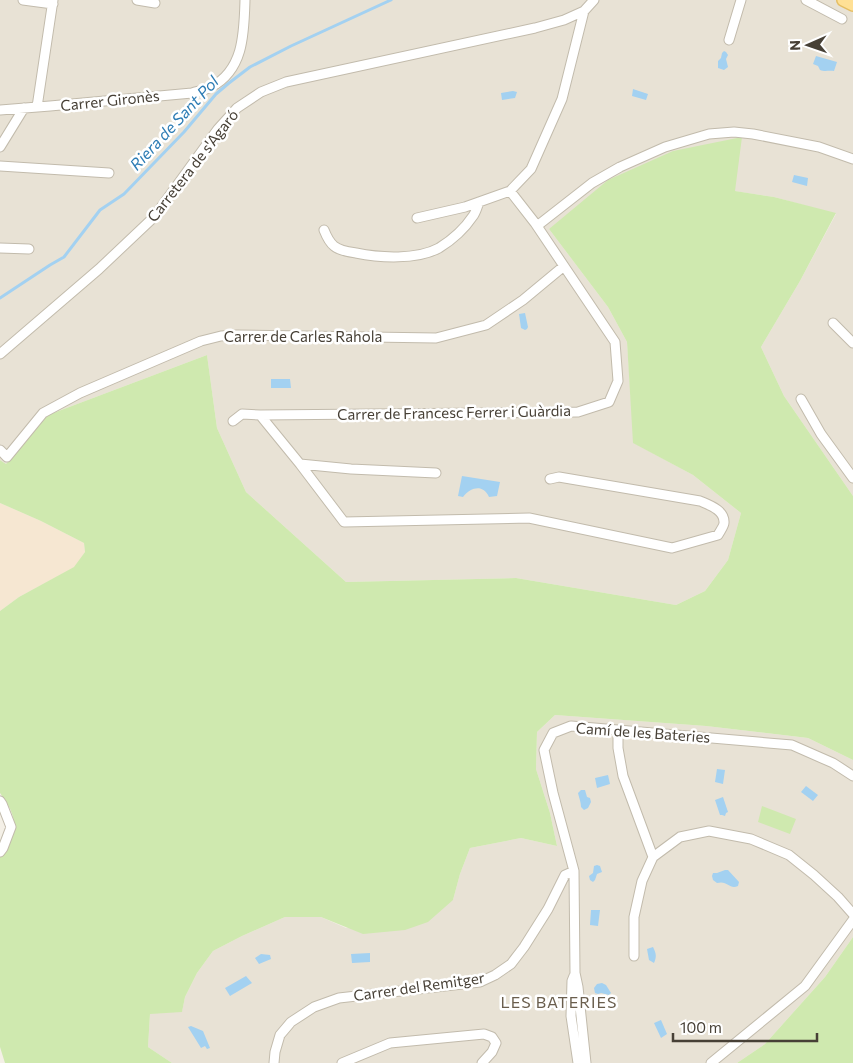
<svg xmlns="http://www.w3.org/2000/svg" width="853" height="1063" viewBox="0 0 853 1063" font-family="Commissioner,sans-serif">
  <rect width="100%" height="100%" fill="#f4f0e7"/>
  <path fill="#e8e2d5" d="M 0,0 L 853,0 L 853,496 L 784,396 L 761,347 L 800,281 L 836,214 L 774,197 L 734,191 L 741,137 L 549,229 L 608,307 L 627,342 L 634,443 L 693,475 L 741,513 L 728,560 L 705,591 L 676,605 L 516,578 L 346,582 L 246,492 L 217,428 L 207,355 L 48,415 L 6,464 L 0,460 Z
    M 555,715 L 706,726 L 808,738 L 853,760 L 853,937 L 825,977 L 765,1044 L 737,1063 L 172,1063 L 148,1047 L 150,1013 L 182,1011 L 185,997 L 197,973 L 213,951 L 242,936 L 285,917 L 321,917 L 346,928 L 453,900 L 460,874 L 470,848 L 521,838 L 557,846 L 550,813 L 536,769 L 537,732 Z"/>
  <path fill="#f6e7d2" d="M 0,503 L 41,521 L 84,543 L 85,552 L 75,567 L 19,597 L 0,611 Z"/>
  <path fill="#cfe9af" d="M 742,137 L 735,191 L 774,197 L 836,213 L 800,281 L 761,347 L 784,396 L 853,496 L 853,760 L 808,738 L 706,726 L 555,715 L 537,732 L 536,769 L 550,813 L 557,846 L 521,838 L 470,848 L 460,874 L 453,900 L 428,922 L 405,930 L 363,934 L 321,917 L 285,917 L 242,936 L 213,951 L 197,973 L 185,997 L 182,1012 L 150,1014 L 148,1047 L 172,1063 L 5,1063 L 0,1047 L 0,857 C 18,829 19,819 0,793 L 0,611 L 19,597 L 74,567 L 85,552 L 84,543 L 41,521 L 0,503 L 0,460 L 6,464 L 48,415 L 207,355 L 217,428 L 246,492 L 346,582 L 516,578 L 676,605 L 705,591 L 728,560 L 741,513 L 693,475 L 633,443 L 627,342 L 608,307 L 549,229 L 608,180 L 673,151 Z
    M 762,806 L 796,819 L 790,834 L 758,822 Z
    M 853,937 L 853,1063 L 737,1063 L 765,1044 L 825,977 Z"/>
  <path fill="#a3d1f1" d="M 724,51 L 726,52 L 728,55 L 726,59 L 728,67 L 724,70 L 718,68 L 718,61 L 721,58 L 722,53 Z
    M 816,56 L 837,62 L 834,71 C 829,70 825,72 820,70 L 818,66 L 813,64 Z
    M 633,89 L 648,94 L 646,100 L 632,96 Z
    M 513,91 L 517,92 L 515,98 L 502,100 L 501,93 Z
    M 794,175 L 808,178 L 807,186 L 792,182 Z
    M 525,313 L 528,327 L 527,329 L 525,330 L 521,328 L 519,314 Z
    M 271,379 L 290,379 L 291,388 L 271,388 Z
    M 462,476 L 500,482 L 497,496 L 489,497 C 483,484 471,487 463,497 L 458,496 Z
    M 717,769 L 725,770 L 723,784 L 715,782 Z
    M 608,775 L 610,784 L 597,788 L 595,778 Z
    M 806,786 L 818,795 L 813,801 L 801,792 Z
    M 581,790 L 585,790 L 587,797 L 590,798 L 591,802 L 588,808 L 584,810 L 581,807 C 581,802 579,798 578,793 Z
    M 723,797 L 728,812 L 726,813 L 725,816 L 722,815 L 720,815 L 715,800 Z
    M 597,865 L 600,866 L 602,872 L 597,874 L 595,880 L 593,882 L 590,880 L 589,876 L 593,873 L 594,866 Z
    M 725,870 L 728,870 L 739,882 L 738,886 C 729,890 728,880 717,883 L 713,880 L 712,876 L 713,873 L 717,873 Z
    M 591,910 L 600,910 L 598,926 L 590,925 Z
    M 653,947 C 656,953 657,956 654,963 L 649,960 L 647,949 Z
    M 370,953 L 370,962 L 352,963 L 351,954 Z
    M 261,954 L 270,955 L 271,959 L 259,964 L 255,958 Z
    M 246,976 L 252,983 L 230,996 L 225,988 Z
    M 602,983 L 606,985 L 611,993 L 609,995 L 601,993 L 598,994 L 595,993 L 594,988 L 597,984 Z
    M 661,1020 L 667,1034 L 661,1038 L 654,1023 Z
    M 191,1026 L 203,1031 L 210,1048 L 207,1049 L 205,1046 L 201,1048 L 188,1027 Z"/>
  <g fill="none" stroke-linecap="round" stroke-linejoin="round">
    <path stroke="#a3d1f1" stroke-width="3" d="M 0,298 L 50,265 L 64,257 L 100,210 L 124,194 L 184,132 L 216,94 L 229,83 L 250,67 L 291,46 L 391,0"/>
    <defs>
      <path id="minor" d="M 23,0 L 53,4
        M 137,0 L 155,3
        M 806,0 L 842,19
        M 729,40 L 741,0
        M 37,107 L 53,0
        M 0,110 L 50,106 L 192,93 C 198,91 205,90 211,87 C 244,70 244,33 245,0
        M 0,147 L 24,108
        M 0,166 L 109,173
        M 417,218 L 465,207 L 510,191 L 531,169 L 562,99 L 584,11
        M 537,226 L 592,183 L 620,167 L 665,147 L 709,134 L 734,132 L 753,134 L 819,147 L 853,159
        M 324,230 C 326,235 329,242 334,246 C 340,251 349,252 356,253 C 380,258 417,260 439,248 C 452,240 465,228 473,216 C 476,212 477,207 479,202
        M 0,248 L 29,249
        M 833,323 L 853,343
        M 0,354 L 99,269 L 154,217 L 218,129 L 237,108 L 261,92 L 286,82 L 535,28 L 564,20 L 584,11 L 594,0
        M 801,399 L 821,434 L 853,478
        M 260,415 L 300,464 L 344,522 L 529,518 L 672,548 L 718,535 C 720,531 724,526 724,523 C 725,510 709,505 700,501 L 559,477 L 550,479
        M 233,421 L 242,414 L 260,415 L 578,412 L 609,402 L 618,381 L 615,342 L 535,223 L 510,191
        M 0,450 L 7,457 L 43,413 L 80,393 L 201,341 L 221,336 L 237,335 L 436,338 L 486,325 L 523,300 L 564,266
        M 300,464 L 351,469 L 436,473
        M 618,730 L 618,748 L 623,776 L 653,857
        M 0,801 L 2,804 L 11,827 L 3,848 L 0,852
        M 634,956 L 634,917 L 642,881 L 653,857 L 680,837 L 709,831 L 751,839 L 789,855 L 814,875 L 838,897 L 853,914
        M 574,976 L 572,981 L 571,1016 L 578,1063
        M 274,1063 L 275,1052 L 280,1035 L 291,1022 L 314,1007 L 339,998 L 480,982 L 495,975 L 511,964 L 524,947 L 548,909 L 565,875 L 574,871
        M 342,1063 L 390,1043 L 484,1034 L 492,1037 L 496,1043 L 492,1052 L 482,1063
        M 586,1063 L 578,987 L 575,973 L 574,871 L 553,793 L 544,750 L 553,733 L 571,726 L 792,745 L 833,763 L 853,776
        M 711,1063 L 805,986 L 853,920"/>
      <path id="major" d="M 843,0 L 853,5"/>
    </defs>
    <use href="#minor" stroke="#c2bbac" stroke-width="11"/>
    <use href="#major" stroke="#e5be63" stroke-width="14"/>
    <use href="#minor" stroke="#fff" stroke-width="9"/>
    <use href="#major" stroke="#ffe095" stroke-width="11"/>
  </g>
  <g text-anchor="middle" stroke-width="5" stroke-linejoin="round" paint-order="stroke">
    <g font-size="15" fill="#474036" stroke="#fff">
      <text transform="translate(110 101) rotate(-6)" y="5">Carrer Gironès</text>
      <text transform="translate(193 166) rotate(-52)" y="5">Carretera de s'Agaró</text>
      <text x="303" y="342">Carrer de Carles Rahola</text>
      <text transform="translate(454 413) rotate(-1)" y="5">Carrer de Francesc Ferrer i Guàrdia</text>
      <text transform="translate(643 733) rotate(4)" y="5">Camí de les Bateries</text>
      <text transform="translate(419 987) rotate(-8)" y="5">Carrer del Remitger</text>
    </g>
    <g font-size="16" font-style="italic" fill="#2d7cb4" stroke="#fff">
      <text transform="translate(174 123) rotate(-47)" y="6">Riera de Sant Pol</text>
    </g>
    <g font-size="16" letter-spacing="1" fill="#6a5e4d" stroke="#fff">
      <text x="559" y="1008">LES BATERIES</text>
    </g>
  </g>
  <g transform="translate(808 45) rotate(268)" stroke="#ffffff" stroke-width="4" paint-order="stroke">
  <path d="M0-4L9 19L0 12L-9 19Z" fill="#474036"/>
  <text y="-8" font-size="14" font-weight="bold" text-anchor="middle" fill="#474036">N</text>
  </g>
  <path d="M673 1033v8h144v-8" fill="none" stroke="#474036" stroke-width="2.5"/>
  <text x="680" y="1033" font-size="15" fill="#474036" stroke="#ffffff" stroke-width="4" paint-order="stroke">100 m</text>
</svg>
